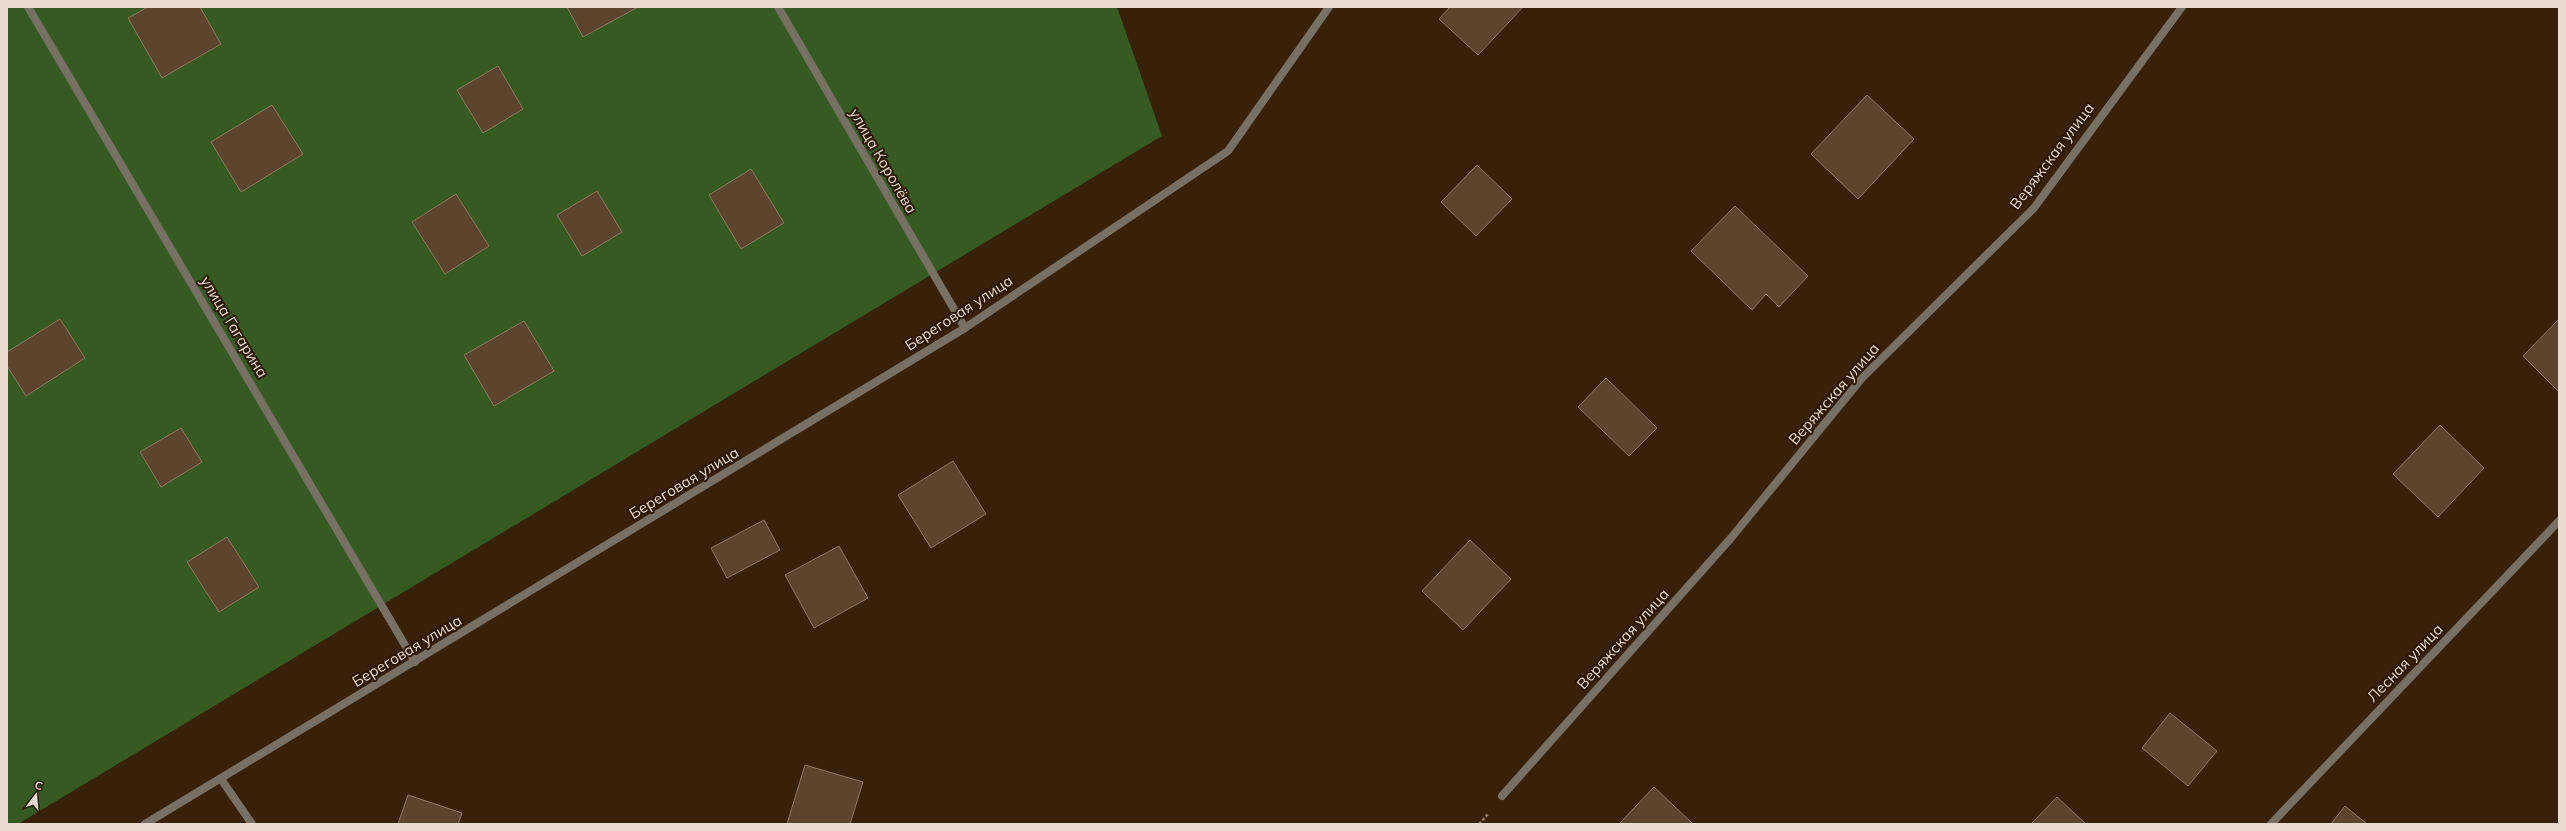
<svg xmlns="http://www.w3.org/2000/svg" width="2566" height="831" viewBox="0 0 2566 831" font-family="Mulish,sans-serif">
  <rect width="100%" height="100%" fill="#372108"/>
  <path fill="#365b22" d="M 7,7 L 1117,7 L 1162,136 L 18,824 L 7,824 Z"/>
  <path fill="#5d452d" stroke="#93795f" d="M 148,7 L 200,7 L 221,44 L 162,78 L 128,18 Z
    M 567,7 L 638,7 L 583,37 Z
    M 1450,7 L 1523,7 L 1478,55 L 1439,19 Z
    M 498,66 L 523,109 L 483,133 L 457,90 Z
    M 1867,95 L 1914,139 L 1858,199 L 1811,154 Z
    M 272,105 L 303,154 L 241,192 L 211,142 Z
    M 1477,165 L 1512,199 L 1476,236 L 1441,202 Z
    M 751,169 L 784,223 L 741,249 L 709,195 Z
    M 597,191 L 622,232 L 582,256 L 557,215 Z
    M 456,194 L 489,246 L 445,274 L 412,222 Z
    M 1735,206 L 1808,276 L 1779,307 L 1766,294 L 1752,310 L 1691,251 Z
    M 60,319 L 85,358 L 26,396 L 7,366 L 7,352 Z
    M 2559,319 L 2559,392 L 2523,356 Z
    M 524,321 L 554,371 L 494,406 L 464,355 Z
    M 1606,378 L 1657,428 L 1629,456 L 1578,407 Z
    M 2440,425 L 2484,468 L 2438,517 L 2393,474 Z
    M 181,428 L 202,462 L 161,487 L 140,452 Z
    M 953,461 L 986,514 L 931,548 L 898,495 Z
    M 764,520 L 780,550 L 727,578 L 711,548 Z
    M 227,537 L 259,587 L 219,612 L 187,562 Z
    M 1470,540 L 1511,579 L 1463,630 L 1422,591 Z
    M 839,546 L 868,598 L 814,628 L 785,575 Z
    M 2170,713 L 2217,751 L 2188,786 L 2142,748 Z
    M 805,765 L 863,782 L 850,824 L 787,824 Z
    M 1654,787 L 1693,824 L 1619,824 Z
    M 408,795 L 462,813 L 458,824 L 398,824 Z
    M 2057,797 L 2086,824 L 2031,824 Z
    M 2345,806 L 2367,824 L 2331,824 Z"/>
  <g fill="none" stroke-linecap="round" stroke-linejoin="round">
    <path stroke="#8d7b67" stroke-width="2.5" stroke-dasharray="3 2" stroke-linecap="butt" d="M 1479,824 L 1488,814"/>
    <path stroke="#787163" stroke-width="8" d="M 28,7 L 415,662
      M 778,7 L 965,328
      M 221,779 L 252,824
      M 1502,796 L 1731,538 L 1862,378 L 2034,208 L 2182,7
      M 145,824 L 965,328 L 1228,151 L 1329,7
      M 2271,824 L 2559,521"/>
  </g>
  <g text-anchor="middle" stroke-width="4" stroke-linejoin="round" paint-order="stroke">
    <g font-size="15" fill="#e9dbcd" stroke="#2c1701">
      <text transform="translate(2052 156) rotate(-53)" y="5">Веряжская улица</text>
      <text transform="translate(883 161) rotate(60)" y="5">улица Королёва</text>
      <text transform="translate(959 313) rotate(-33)" y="5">Береговая улица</text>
      <text transform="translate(234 327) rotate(59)" y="5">улица Гагарина</text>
      <text transform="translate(1834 394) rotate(-49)" y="5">Веряжская улица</text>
      <text transform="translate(684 483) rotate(-31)" y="5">Береговая улица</text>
      <text transform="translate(1623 639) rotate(-48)" y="5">Веряжская улица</text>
      <text transform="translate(407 651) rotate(-31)" y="5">Береговая улица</text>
      <text transform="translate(2405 663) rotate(-46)" y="5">Лесная улица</text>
    </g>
  </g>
  <rect width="2566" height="831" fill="none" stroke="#e9dbcd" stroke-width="16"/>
  <g transform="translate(36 795) rotate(16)" stroke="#2c1701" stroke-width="3" paint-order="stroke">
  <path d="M0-3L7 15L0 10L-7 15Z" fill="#e9dbcd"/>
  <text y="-6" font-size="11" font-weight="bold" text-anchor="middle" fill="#e9dbcd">С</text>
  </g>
</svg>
